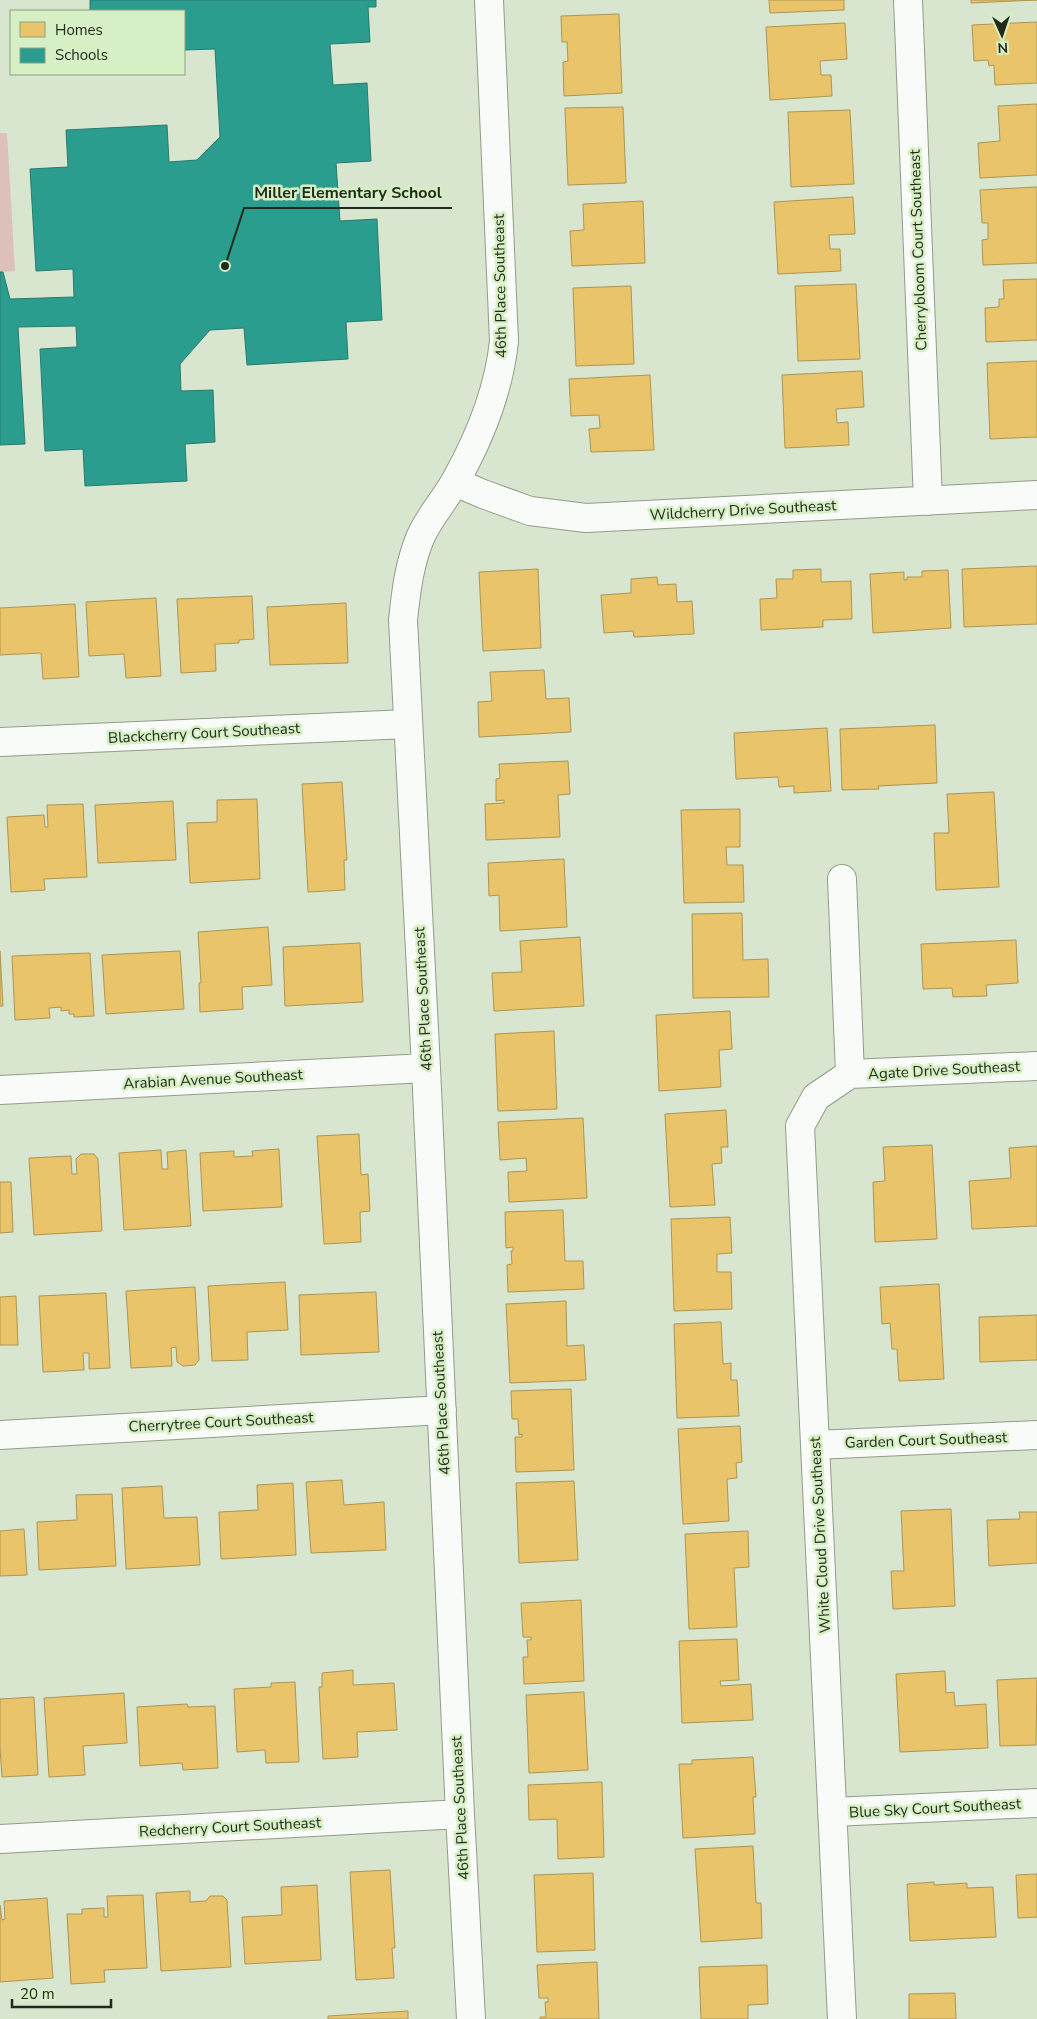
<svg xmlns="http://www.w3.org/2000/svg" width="1037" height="2019" viewBox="0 0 1037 2019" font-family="'Nunito Sans',sans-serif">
  <rect width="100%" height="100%" fill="#d8e5cf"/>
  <path fill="#dcc0b9" d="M 0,133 L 7,133 L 15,271 L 0,272 Z"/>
  <path fill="#e9c46a" stroke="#ad9652" d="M 769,0 L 844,0 L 844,10 L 770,13 Z
    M 971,0 L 1037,0 L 971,3 Z
    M 619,14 L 622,93 L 564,96 L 563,62 L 568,61 L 567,42 L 562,42 L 561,16 Z
    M 1037,22 L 1037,83 L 995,85 L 994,65 L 989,66 L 988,60 L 974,61 L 972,25 Z
    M 845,23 L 847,59 L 820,61 L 821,75 L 831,75 L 832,96 L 770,100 L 766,27 Z
    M 1037,104 L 1037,175 L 980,178 L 978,143 L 1000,141 L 998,106 Z
    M 623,107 L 626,183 L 568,185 L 565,108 Z
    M 850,110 L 854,184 L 791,187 L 788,112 Z
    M 1037,187 L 1037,263 L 983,265 L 982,240 L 988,239 L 988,223 L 982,223 L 980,190 Z
    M 853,197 L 855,234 L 829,235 L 830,249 L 840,249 L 841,271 L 778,274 L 774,202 Z
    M 643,201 L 645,263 L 572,266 L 570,231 L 584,230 L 583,204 Z
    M 1037,279 L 1037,340 L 986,342 L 985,308 L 999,307 L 999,299 L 1004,299 L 1003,280 Z
    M 856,284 L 860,359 L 798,361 L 795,286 Z
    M 631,286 L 634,364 L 576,366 L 573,288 Z
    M 1037,361 L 1037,437 L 990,439 L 987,363 Z
    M 862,371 L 864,407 L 836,409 L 837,423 L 848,422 L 849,445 L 785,448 L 782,375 Z
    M 650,375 L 654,450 L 591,452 L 589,429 L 600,428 L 599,415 L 571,416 L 569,379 Z
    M 1037,566 L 1037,624 L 964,627 L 962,569 Z
    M 538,569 L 541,648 L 483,651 L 479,572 Z
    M 821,569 L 821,582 L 851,581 L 852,619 L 823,620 L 823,627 L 761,630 L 760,599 L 777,598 L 776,579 L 793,579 L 793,570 Z
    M 948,570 L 951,628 L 873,633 L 870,574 L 904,572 L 904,580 L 907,580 L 907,577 L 922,577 L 922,571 Z
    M 657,577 L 658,585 L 676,584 L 677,602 L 692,601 L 694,634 L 634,637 L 633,631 L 604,633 L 601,595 L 631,593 L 631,579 Z
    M 252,596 L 254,639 L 239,640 L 239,643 L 215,644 L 216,671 L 181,673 L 177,599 Z
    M 156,598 L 161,676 L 126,678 L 124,654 L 89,656 L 86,602 Z
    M 346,603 L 348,663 L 270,665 L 267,607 Z
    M 75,604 L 79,677 L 43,679 L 41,653 L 0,655 L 0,608 Z
    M 544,670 L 546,699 L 569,698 L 571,732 L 479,737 L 478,702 L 492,701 L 490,672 Z
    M 935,725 L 937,783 L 878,786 L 879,789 L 842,790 L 840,729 Z
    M 827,728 L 831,791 L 794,793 L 794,786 L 779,787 L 778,777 L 736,779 L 734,733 Z
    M 568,761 L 570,794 L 558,795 L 560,837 L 486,840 L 485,804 L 504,803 L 504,800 L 496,801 L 496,779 L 500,778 L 499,764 Z
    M 342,782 L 347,860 L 344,860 L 345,890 L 308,892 L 302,784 Z
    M 994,792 L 999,887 L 936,890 L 934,833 L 949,833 L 947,794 Z
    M 257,799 L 260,879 L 190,883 L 187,823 L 217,822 L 217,800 Z
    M 173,801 L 176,860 L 98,863 L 95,805 Z
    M 83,804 L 87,877 L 44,879 L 45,890 L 11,892 L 7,817 L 44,815 L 45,827 L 48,827 L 47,805 Z
    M 740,809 L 740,847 L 726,847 L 727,865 L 743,865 L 744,902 L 684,903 L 681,810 Z
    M 564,859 L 567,927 L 500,931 L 499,895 L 489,896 L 488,863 Z
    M 742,913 L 743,960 L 768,959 L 769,997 L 693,998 L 692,914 Z
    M 268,927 L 272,985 L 242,987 L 243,1009 L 200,1012 L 199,983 L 201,983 L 198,932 Z
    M 580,937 L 584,1006 L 494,1011 L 492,973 L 522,972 L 520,941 Z
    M 1016,940 L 1018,983 L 986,985 L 987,996 L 953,997 L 952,988 L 923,989 L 921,944 Z
    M 360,943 L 363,1002 L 285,1006 L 283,947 Z
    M 0,951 L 3,1006 L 0,1006 Z
    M 180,951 L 184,1009 L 106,1014 L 102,955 Z
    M 90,953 L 94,1016 L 74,1017 L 74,1014 L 69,1014 L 69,1010 L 61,1011 L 61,1007 L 49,1008 L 50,1018 L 15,1020 L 12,956 Z
    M 730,1011 L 732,1049 L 719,1050 L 721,1087 L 659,1091 L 656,1015 Z
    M 554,1031 L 557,1109 L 498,1111 L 495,1034 Z
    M 726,1110 L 728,1147 L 721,1147 L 722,1163 L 712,1164 L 715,1205 L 670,1207 L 665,1114 Z
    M 583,1118 L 587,1198 L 509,1202 L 508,1172 L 527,1171 L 526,1158 L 500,1160 L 498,1122 Z
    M 359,1134 L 361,1175 L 368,1174 L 370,1211 L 360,1212 L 361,1242 L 324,1244 L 317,1136 Z
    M 932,1145 L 937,1239 L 875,1242 L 873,1182 L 885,1181 L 883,1147 Z
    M 1037,1146 L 1037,1226 L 972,1229 L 969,1181 L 1011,1178 L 1009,1148 Z
    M 279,1149 L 282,1207 L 203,1211 L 200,1153 L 234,1151 L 234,1157 L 253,1156 L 252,1151 Z
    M 161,1150 L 162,1169 L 168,1169 L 167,1152 L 186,1150 L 191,1226 L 124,1230 L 119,1153 Z
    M 81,1154 L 94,1154 L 98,1159 L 102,1231 L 34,1235 L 29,1158 L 71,1156 L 72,1174 L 77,1174 L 76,1159 Z
    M 0,1182 L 11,1182 L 13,1232 L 0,1233 Z
    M 563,1210 L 565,1261 L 583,1261 L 584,1289 L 508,1292 L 507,1265 L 512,1264 L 511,1251 L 513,1251 L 513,1247 L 506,1248 L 505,1212 Z
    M 730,1217 L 732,1253 L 717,1254 L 717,1272 L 731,1272 L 732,1309 L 674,1311 L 671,1219 Z
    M 285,1282 L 288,1330 L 247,1332 L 248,1360 L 212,1361 L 208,1286 Z
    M 939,1284 L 944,1379 L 899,1381 L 897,1349 L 892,1349 L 890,1323 L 882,1324 L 880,1287 Z
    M 195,1287 L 199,1360 L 195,1365 L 183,1366 L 177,1362 L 176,1347 L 171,1348 L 172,1366 L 131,1368 L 126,1291 Z
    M 376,1292 L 379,1352 L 301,1355 L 299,1295 Z
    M 106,1293 L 110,1368 L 89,1369 L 89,1353 L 83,1353 L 84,1370 L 43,1372 L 39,1296 Z
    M 16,1296 L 18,1345 L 0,1345 L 0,1297 Z
    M 566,1301 L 567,1346 L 584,1345 L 586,1380 L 510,1383 L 506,1304 Z
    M 1037,1315 L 1037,1360 L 980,1362 L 979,1317 Z
    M 721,1322 L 723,1364 L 731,1363 L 731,1380 L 737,1380 L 739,1416 L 677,1418 L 674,1324 Z
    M 571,1389 L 574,1470 L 516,1472 L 515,1437 L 522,1437 L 522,1434 L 519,1435 L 518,1419 L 512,1419 L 511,1391 Z
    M 740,1426 L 742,1462 L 736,1463 L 737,1478 L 727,1479 L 729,1521 L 683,1524 L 678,1429 Z
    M 342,1480 L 344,1505 L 384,1502 L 386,1550 L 311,1553 L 306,1482 Z
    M 574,1481 L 578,1560 L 519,1563 L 516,1483 Z
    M 293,1483 L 296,1555 L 221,1559 L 219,1512 L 258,1510 L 257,1485 Z
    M 162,1486 L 164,1518 L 197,1517 L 200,1565 L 126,1569 L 122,1488 Z
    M 112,1494 L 116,1566 L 39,1570 L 37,1522 L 77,1520 L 76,1495 Z
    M 951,1509 L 955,1606 L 893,1609 L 891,1571 L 904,1571 L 901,1511 Z
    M 1019,1512 L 1037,1512 L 1037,1563 L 989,1566 L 987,1520 L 1020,1519 Z
    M 24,1529 L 27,1575 L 0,1576 L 0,1531 Z
    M 748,1531 L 749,1567 L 734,1568 L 737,1627 L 689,1629 L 685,1534 Z
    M 581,1600 L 584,1681 L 524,1684 L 523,1657 L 528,1657 L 527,1640 L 531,1640 L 531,1637 L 523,1637 L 521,1603 Z
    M 737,1639 L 739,1680 L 720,1681 L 721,1686 L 751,1684 L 753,1720 L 682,1723 L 679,1641 Z
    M 353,1670 L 353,1685 L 394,1683 L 397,1730 L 357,1732 L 358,1757 L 323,1759 L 319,1687 L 322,1687 L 322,1673 Z
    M 945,1671 L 946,1693 L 954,1692 L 955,1706 L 986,1704 L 988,1748 L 900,1752 L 896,1674 Z
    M 1037,1678 L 1036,1745 L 1000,1746 L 997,1680 Z
    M 295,1682 L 299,1762 L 266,1763 L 265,1750 L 237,1752 L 234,1689 L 271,1687 L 271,1683 Z
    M 584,1692 L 588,1770 L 529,1773 L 526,1695 Z
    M 124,1693 L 127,1743 L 83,1746 L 85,1775 L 49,1777 L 44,1698 Z
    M 34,1697 L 38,1775 L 2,1777 L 0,1749 L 0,1699 Z
    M 187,1704 L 188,1707 L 215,1706 L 218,1768 L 183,1770 L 182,1763 L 140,1766 L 137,1707 Z
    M 753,1757 L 756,1797 L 753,1797 L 755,1834 L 683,1838 L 679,1764 L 692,1764 L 692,1760 Z
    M 602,1782 L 604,1857 L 558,1859 L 557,1819 L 529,1820 L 528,1785 Z
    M 753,1846 L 756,1903 L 761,1903 L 762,1938 L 701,1942 L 695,1849 Z
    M 390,1870 L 395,1948 L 392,1948 L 394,1978 L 356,1980 L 350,1872 Z
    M 593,1873 L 595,1950 L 537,1952 L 534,1875 Z
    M 1037,1874 L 1037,1917 L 1018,1918 L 1016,1875 Z
    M 934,1882 L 934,1885 L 967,1883 L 967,1888 L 993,1887 L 996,1937 L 910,1941 L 907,1884 Z
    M 317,1885 L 321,1960 L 245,1964 L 242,1917 L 282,1915 L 281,1887 Z
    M 190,1891 L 190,1902 L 206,1901 L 210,1896 L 223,1896 L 227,1900 L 231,1967 L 161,1971 L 156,1893 Z
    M 143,1895 L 147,1968 L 104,1970 L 105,1982 L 71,1984 L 67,1914 L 82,1914 L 82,1909 L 104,1908 L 104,1917 L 108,1917 L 107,1896 Z
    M 47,1898 L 53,1978 L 0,1982 L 0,1905 L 2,1920 L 5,1919 L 4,1901 Z
    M 597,1962 L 599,2019 L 540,2019 L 540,2017 L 546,2017 L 545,2002 L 548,2002 L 548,1998 L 539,1998 L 537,1965 Z
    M 767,1965 L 768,2004 L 748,2005 L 748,2019 L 701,2019 L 699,1967 Z
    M 955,1993 L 956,2019 L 909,2019 L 909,1994 Z
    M 408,2011 L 408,2019 L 328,2019 L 328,2016 Z"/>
  <path fill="#2a9d8f" stroke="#287b6c" d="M 90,0 L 376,0 L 376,7 L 368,7 L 370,42 L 330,44 L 333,85 L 367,83 L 371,161 L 336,163 L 340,221 L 377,219 L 382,320 L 346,322 L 348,359 L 247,365 L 244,328 L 210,330 L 180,364 L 181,391 L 213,390 L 215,442 L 185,444 L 187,481 L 85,486 L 83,449 L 45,451 L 40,349 L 77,347 L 76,326 L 18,327 L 25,444 L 0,445 L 0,272 L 3,272 L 10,299 L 74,297 L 73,269 L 36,271 L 30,169 L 68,167 L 66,130 L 167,125 L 169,162 L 197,160 L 220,137 L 215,49 L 184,50 L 184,11 L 90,11 Z"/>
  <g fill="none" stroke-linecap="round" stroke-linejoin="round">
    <defs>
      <path id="minor" d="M 908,0 L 928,501
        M 455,482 L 483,494 L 530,511 L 586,518 L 1037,495
        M 0,742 L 408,724
        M 842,879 L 850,1074
        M 850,1074 L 1037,1066
        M 0,1090 L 426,1068
        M 0,1435 L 442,1410
        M 815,1445 L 1037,1435
        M 832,1812 L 1037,1803
        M 0,1839 L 460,1814
        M 471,2019 L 460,1814 L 426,1068 L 403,620 C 406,592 409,565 420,538 C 429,517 445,500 456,480 C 480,437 499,390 504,341 L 489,0
        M 842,2019 L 800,1126 L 816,1097 L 850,1074"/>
    </defs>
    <use href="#minor" stroke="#929c8b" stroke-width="30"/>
    <use href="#minor" stroke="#f9fbf8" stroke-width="28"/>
  </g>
  <g text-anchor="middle" stroke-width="5" stroke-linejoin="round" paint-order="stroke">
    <g font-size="15" fill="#222b1b" stroke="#d6efc5">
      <text transform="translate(918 250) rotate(-92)" y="5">Cherrybloom Court Southeast</text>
      <text transform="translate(500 286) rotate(-91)" y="5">46th Place Southeast</text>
      <text transform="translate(743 510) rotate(-3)" y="5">Wildcherry Drive Southeast</text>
      <text transform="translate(204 733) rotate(-3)" y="5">Blackcherry Court Southeast</text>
      <text transform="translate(423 999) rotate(-93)" y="5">46th Place Southeast</text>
      <text transform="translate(944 1070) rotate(-3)" y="5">Agate Drive Southeast</text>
      <text transform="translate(213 1079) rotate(-3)" y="5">Arabian Avenue Southeast</text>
      <text transform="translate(441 1403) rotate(-93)" y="5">46th Place Southeast</text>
      <text transform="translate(221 1422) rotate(-3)" y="5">Cherrytree Court Southeast</text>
      <text transform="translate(926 1440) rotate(-2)" y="5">Garden Court Southeast</text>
      <text transform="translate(820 1535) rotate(-93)" y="5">White Cloud Drive Southeast</text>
      <text transform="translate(460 1808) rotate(-93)" y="5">46th Place Southeast</text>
      <text transform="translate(935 1808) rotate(-3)" y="5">Blue Sky Court Southeast</text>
      <text transform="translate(230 1827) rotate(-3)" y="5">Redcherry Court Southeast</text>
    </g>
  </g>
  <path fill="none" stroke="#222b1b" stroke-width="2" d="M225 266L244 208H452"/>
  <circle fill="#222b1b" stroke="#d6efc5" stroke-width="2" cx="225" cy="266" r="5"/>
  <g font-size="16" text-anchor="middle" font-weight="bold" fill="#222b1b" stroke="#d6efc5" stroke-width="5" stroke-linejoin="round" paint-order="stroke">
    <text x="348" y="198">Miller Elementary School</text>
  </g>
  <rect x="10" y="10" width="175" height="65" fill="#d6efc5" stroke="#8ea181"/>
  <rect x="20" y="22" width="25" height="15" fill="#e9c46a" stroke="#8ea181"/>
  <text x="55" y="35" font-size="15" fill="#222b1b">Homes</text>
  <rect x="20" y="48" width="25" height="15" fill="#2a9d8f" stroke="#8ea181"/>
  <text x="55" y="60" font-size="15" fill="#222b1b">Schools</text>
  <g transform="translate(1002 35) rotate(177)" stroke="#d6efc5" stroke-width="4" paint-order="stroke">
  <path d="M0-4L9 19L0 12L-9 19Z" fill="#222b1b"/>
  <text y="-8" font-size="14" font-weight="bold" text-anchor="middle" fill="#222b1b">N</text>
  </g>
  <path d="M12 1999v8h99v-8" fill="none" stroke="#222b1b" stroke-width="2.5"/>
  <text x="20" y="1999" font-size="15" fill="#222b1b" stroke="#d6efc5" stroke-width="4" paint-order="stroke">20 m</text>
</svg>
